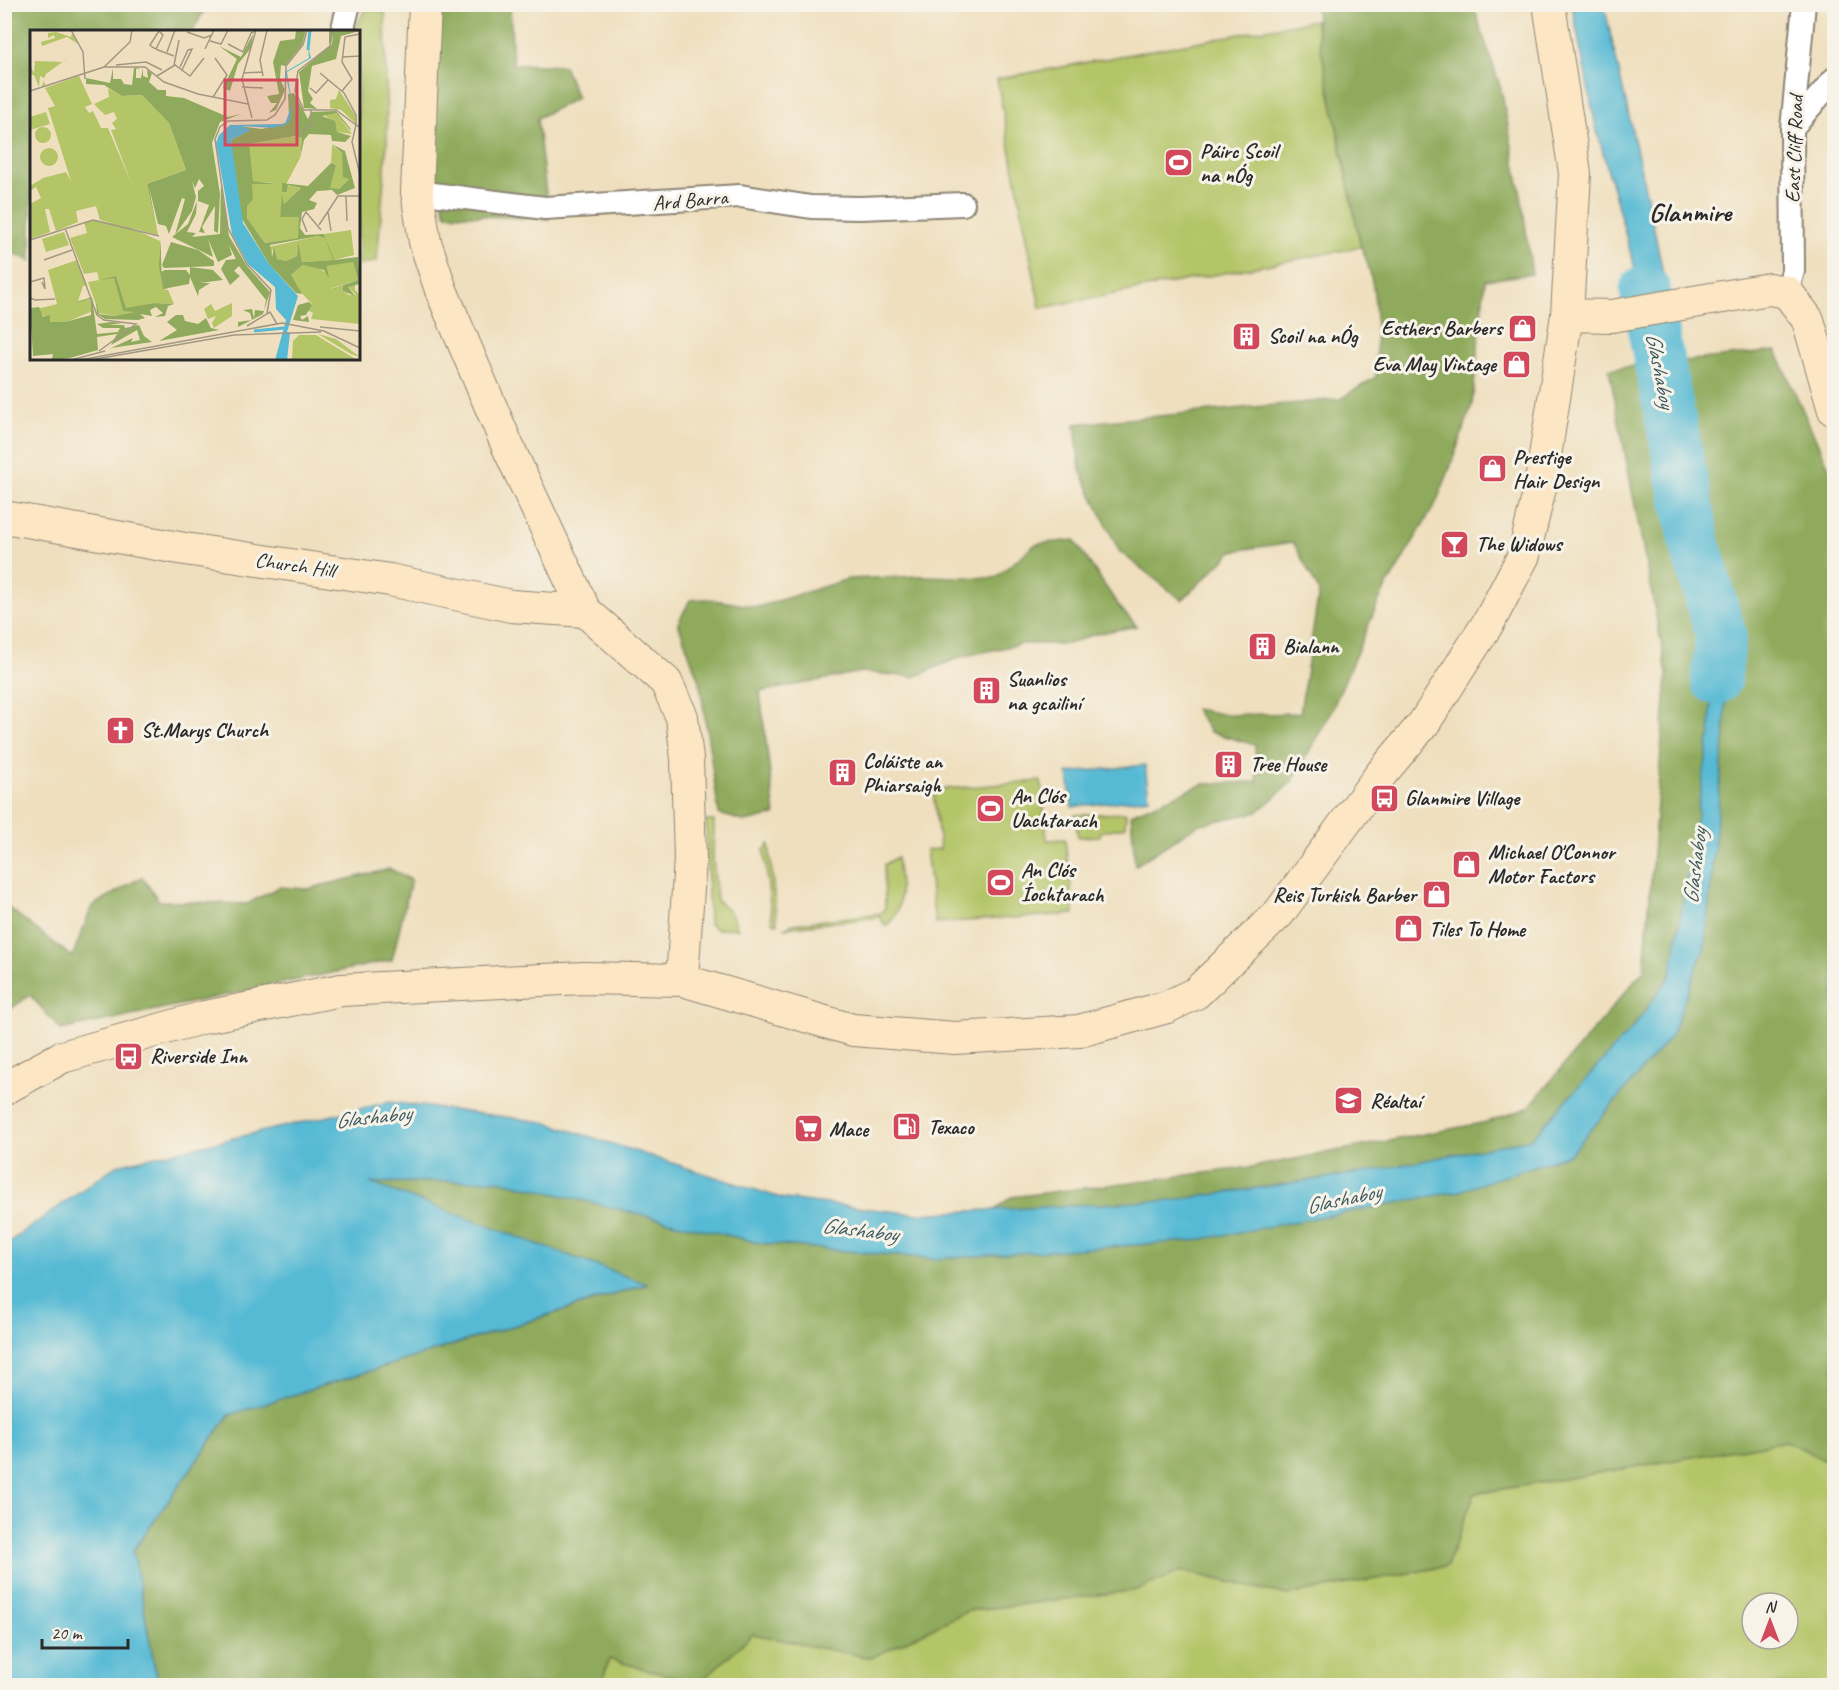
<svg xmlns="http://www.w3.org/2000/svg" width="1839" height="1690" viewBox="0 0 1839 1690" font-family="Caveat,sans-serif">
  <rect width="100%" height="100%" fill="#f7f3e8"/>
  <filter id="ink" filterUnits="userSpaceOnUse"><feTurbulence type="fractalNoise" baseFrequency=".0167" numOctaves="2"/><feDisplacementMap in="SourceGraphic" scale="12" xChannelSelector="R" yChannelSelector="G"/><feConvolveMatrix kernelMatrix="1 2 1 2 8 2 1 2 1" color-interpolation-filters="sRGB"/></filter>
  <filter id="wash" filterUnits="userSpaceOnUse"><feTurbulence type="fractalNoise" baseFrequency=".008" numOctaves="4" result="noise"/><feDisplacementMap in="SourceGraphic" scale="24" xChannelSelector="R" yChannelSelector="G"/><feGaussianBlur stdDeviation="1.35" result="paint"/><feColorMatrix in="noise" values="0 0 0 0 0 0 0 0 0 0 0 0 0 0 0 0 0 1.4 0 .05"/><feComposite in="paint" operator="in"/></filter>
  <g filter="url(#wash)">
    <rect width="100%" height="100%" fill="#efdfbe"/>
    <path fill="#b4c568" stroke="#70784a" stroke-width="1.5" fill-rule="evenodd" d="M 366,9 L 385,12 L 387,142 L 377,261 L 359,265 L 358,32 L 353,32 Z
      M 1315,20 L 1361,247 L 1040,308 L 997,79 Z
      M 1041,781 L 1047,840 L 1065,839 L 1074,914 L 935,923 L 926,850 L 940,849 L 933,790 Z
      M 1126,813 L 1125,827 L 1100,832 L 1100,836 L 1078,837 L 1075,815 Z
      M 706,821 L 714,821 L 713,860 L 717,901 L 729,910 L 738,928 L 717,929 L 709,924 Z
      M 769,844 L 777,924 L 772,922 L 764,850 Z
      M 897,857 C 899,880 908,911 885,926 L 880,917 L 784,928 L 793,924 L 881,913 L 885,908 L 884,865 Z
      M 1786,1441 L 1834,1464 L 1834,1685 L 601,1686 L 609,1659 L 698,1684 L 753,1634 L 871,1658 L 967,1611 L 1137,1590 L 1181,1571 L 1287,1595 L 1447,1566 L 1474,1494 ZM 1752,1603 L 1788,1603 L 1788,1639 L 1752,1639 Z"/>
    <path fill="#8faa5c" stroke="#5d6a44" stroke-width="1.5" d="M 14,5 L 207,5 L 193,31 L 32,32 L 31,261 L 5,249 L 4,17 Z
      M 434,5 L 510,5 L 513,64 L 564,66 L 577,98 L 537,118 L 549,219 L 446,214 L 431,163 Z
      M 1316,5 L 1473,5 L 1501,89 L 1521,194 L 1532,274 L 1485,280 L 1472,405 L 1450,468 L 1436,503 L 1381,596 L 1331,712 L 1292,782 L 1257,812 L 1197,825 L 1135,866 L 1131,814 L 1203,784 L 1257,782 L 1255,745 L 1210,732 L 1195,709 L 1228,715 L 1300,713 L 1319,591 L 1293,542 L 1233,551 L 1182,600 L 1119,551 L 1080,470 L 1075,424 L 1340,399 L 1376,377 C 1376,335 1380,286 1361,247 L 1317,29 Z
      M 1776,351 L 1834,479 L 1834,1464 L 1786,1441 L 1474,1494 L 1447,1566 L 1287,1595 L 1181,1571 L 1137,1590 L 967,1611 L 871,1658 L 753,1634 L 698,1684 L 609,1659 L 601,1685 L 158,1685 L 133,1551 L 229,1415 L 646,1285 L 368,1183 L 498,1180 L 760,1243 L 934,1259 L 1011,1197 L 1253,1167 L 1487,1122 L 1528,1108 L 1644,970 L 1667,674 L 1609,369 Z
      M 1074,540 L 1120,608 L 1137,626 L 1095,634 L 1068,644 L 1021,644 L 960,657 L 914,677 L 861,672 L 760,692 L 775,815 L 746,822 L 719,814 L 700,684 L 678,623 L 690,600 L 707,599 L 758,607 L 848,579 L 922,576 L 995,578 L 1036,544 Z
      M 390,869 L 411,880 L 392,960 L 61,1030 L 30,995 L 5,1013 L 5,905 L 72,957 L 92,906 L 142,877 L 159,901 L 247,904 L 279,887 L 307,889 Z"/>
    <path fill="#56bad4" stroke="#407280" stroke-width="1.5" d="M 1572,5 L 1604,5 L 1653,224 L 1702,465 L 1727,609 L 1725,731 L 1705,946 L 1671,1036 L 1570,1154 L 1460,1191 L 1192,1241 L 934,1259 L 760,1243 L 498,1180 L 370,1183 L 647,1284 L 229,1415 L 133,1551 L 158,1685 L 5,1685 L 4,1246 L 117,1165 L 390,1102 L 544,1122 L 784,1199 L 916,1214 L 1175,1200 L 1367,1172 L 1531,1139 L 1634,1026 L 1671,975 L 1710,734 L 1714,610 L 1660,360 L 1596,127 Z
      M 1145,765 L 1149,798 L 1072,807 L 1068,773 Z"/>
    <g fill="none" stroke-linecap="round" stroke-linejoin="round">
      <path stroke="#56bad4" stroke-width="51" d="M 1645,290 L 1696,548 L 1721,635 L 1716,679"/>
    </g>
  </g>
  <g filter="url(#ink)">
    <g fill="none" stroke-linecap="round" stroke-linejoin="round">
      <defs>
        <path id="street" d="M 342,32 L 349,4
          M 1792,128 L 1834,79
          M 417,192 L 545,208 L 740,196 L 811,207 L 860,208 L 963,204
          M 1787,292 L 1793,271 L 1792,129 L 1804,4"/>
        <path id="secondary" d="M 425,4 L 417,192 L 425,242 L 441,290 L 508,447 L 585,611 L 666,682 L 682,717 L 687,759 L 690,859 L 682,980
          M 1567,315 L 1612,316 L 1769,289 L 1787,292 L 1808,320 L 1834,410
          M 4,517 L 185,549 L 390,580 L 511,606 L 585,611
          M 4,1089 L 62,1057 L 205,1017 L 341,990 L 584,978 L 682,980 L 853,1030 L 955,1038 L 1079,1031 L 1167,1007 L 1196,993 L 1279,913 L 1381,774 L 1424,723 L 1490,620 L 1524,555 L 1540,488 L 1567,315 L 1575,173 L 1549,4"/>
      </defs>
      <use href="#street" stroke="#8d8574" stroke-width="26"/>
      <use href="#secondary" stroke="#8d8574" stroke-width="34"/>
      <use href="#street" stroke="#fff" stroke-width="22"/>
      <use href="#secondary" stroke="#fce6c4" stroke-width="32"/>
    </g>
  </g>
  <defs>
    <symbol id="stadium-square" viewBox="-11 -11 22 22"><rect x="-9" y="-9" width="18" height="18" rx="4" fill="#d1495b" stroke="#f7f3e8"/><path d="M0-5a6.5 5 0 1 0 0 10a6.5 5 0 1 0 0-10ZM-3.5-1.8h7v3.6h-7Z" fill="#fff"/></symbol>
    <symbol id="shop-square" viewBox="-11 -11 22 22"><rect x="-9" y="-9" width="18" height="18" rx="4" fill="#d1495b" stroke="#f7f3e8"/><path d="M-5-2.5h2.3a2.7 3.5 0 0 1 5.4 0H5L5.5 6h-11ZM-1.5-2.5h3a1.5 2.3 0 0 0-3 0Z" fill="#fff"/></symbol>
    <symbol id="building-square" viewBox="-11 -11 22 22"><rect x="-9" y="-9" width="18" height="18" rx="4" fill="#d1495b" stroke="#f7f3e8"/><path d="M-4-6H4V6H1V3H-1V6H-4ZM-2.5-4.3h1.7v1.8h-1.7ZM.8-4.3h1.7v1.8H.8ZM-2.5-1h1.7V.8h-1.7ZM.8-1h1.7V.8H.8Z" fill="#fff"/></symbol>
    <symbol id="bar-square" viewBox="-11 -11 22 22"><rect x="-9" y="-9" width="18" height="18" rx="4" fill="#d1495b" stroke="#f7f3e8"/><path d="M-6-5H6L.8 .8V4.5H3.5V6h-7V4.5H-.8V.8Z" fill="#fff"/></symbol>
    <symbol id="church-square" viewBox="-11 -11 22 22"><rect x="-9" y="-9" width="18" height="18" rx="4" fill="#d1495b" stroke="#f7f3e8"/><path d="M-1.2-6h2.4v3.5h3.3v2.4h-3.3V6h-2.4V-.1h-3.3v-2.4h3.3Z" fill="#fff"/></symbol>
    <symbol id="bus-square" viewBox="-11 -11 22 22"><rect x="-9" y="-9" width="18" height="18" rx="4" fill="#d1495b" stroke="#f7f3e8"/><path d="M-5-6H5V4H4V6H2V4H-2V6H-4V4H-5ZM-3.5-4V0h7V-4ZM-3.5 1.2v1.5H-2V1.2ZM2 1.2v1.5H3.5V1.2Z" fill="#fff"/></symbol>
    <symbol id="school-square" viewBox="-11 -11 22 22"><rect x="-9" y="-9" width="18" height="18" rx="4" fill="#d1495b" stroke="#f7f3e8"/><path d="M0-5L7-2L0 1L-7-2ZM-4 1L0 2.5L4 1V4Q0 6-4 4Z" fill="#fff"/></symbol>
    <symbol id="fuel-square" viewBox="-11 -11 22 22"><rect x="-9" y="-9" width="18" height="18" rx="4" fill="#d1495b" stroke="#f7f3e8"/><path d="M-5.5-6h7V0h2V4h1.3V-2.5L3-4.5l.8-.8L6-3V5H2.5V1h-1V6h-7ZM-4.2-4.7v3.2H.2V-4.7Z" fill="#fff"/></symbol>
    <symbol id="supermarket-square" viewBox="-11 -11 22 22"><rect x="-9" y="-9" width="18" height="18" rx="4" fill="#d1495b" stroke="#f7f3e8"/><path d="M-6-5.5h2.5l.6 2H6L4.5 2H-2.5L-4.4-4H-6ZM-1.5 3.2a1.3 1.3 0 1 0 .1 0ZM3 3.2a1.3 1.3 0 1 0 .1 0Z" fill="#fff"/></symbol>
  </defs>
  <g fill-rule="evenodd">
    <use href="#stadium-square" x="1162" y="146" width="33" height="33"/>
    <use href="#shop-square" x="1506" y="312" width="33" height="33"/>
    <use href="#building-square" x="1230" y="320" width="33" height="33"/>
    <use href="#shop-square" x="1500" y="348" width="33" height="33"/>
    <use href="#shop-square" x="1476" y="452" width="33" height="33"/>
    <use href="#bar-square" x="1438" y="528" width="33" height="33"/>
    <use href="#building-square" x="1246" y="630" width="33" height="33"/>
    <use href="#building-square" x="970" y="674" width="33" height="33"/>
    <use href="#church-square" x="104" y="714" width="33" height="33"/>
    <use href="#building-square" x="1212" y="748" width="33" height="33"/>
    <use href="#building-square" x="826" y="756" width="33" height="33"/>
    <use href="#bus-square" x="1368" y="782" width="33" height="33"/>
    <use href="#stadium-square" x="974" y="792" width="33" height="33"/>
    <use href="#shop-square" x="1450" y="848" width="33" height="33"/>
    <use href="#stadium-square" x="984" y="866" width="33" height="33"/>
    <use href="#shop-square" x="1420" y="878" width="33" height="33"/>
    <use href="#shop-square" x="1392" y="912" width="33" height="33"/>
    <use href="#bus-square" x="112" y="1040" width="33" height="33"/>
    <use href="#school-square" x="1332" y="1084" width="33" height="33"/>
    <use href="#fuel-square" x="890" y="1110" width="33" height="33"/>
    <use href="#supermarket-square" x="792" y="1112" width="33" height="33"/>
  </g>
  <g text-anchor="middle" stroke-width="6" stroke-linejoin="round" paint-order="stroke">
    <g font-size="21" fill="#2b2b2b" stroke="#f7f3e8">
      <text transform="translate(1794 149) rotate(-88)" y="7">East Cliff Road</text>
      <text transform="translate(690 200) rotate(-5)" y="7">Ard Barra</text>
      <text transform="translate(295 565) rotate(8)" y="7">Church Hill</text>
    </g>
    <g font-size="21" font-weight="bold" fill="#2b2b2b" stroke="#f7f3e8" text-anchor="start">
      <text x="1200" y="158">Páirc Scoil<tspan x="1200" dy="24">na nÓg</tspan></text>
      <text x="1502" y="335" text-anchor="end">Esthers Barbers</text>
      <text x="1268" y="343">Scoil na nÓg</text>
      <text x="1496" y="371" text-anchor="end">Eva May Vintage</text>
      <text x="1513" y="464">Prestige<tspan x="1513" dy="24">Hair Design</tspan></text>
      <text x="1476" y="551">The Widows</text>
      <text x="1283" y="653">Bialann</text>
      <text x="1007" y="686">Suanlios<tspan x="1007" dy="24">na gcailiní</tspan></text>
      <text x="141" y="737">St.Marys Church</text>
      <text x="863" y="768">Coláiste an<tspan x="863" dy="24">Phiarsaigh</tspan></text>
      <text x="1250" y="771">Tree House</text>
      <text x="1011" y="803">An Clós<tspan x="1011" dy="24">Uachtarach</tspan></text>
      <text x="1405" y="805">Glanmire Village</text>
      <text x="1488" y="859">Michael O'Connor<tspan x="1488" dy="24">Motor Factors</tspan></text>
      <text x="1021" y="877">An Clós<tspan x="1021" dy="24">Íochtarach</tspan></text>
      <text x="1416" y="902" text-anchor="end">Reis Turkish Barber</text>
      <text x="1429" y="936">Tiles To Home</text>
      <text x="150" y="1063">Riverside Inn</text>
      <text x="1370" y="1108">Réaltaí</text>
      <text x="928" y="1134">Texaco</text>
      <text x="829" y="1136">Mace</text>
    </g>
    <g font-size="22" font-style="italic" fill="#38565e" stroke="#f7f3e8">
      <text transform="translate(1661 370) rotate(79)" y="8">Glashaboy</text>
      <text transform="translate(1694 866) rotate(-83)" y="8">Glashaboy</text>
      <text transform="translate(373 1116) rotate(-6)" y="8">Glashaboy</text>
      <text transform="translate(1343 1198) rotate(-12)" y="8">Glashaboy</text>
      <text transform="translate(860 1229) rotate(7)" y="8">Glashaboy</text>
    </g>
    <g font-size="27" font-weight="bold" fill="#2b2b2b" stroke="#f7f3e8">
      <text x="1690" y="221">Glanmire</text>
    </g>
  </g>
  <g transform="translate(30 30)">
    <rect width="330" height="330" fill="#efdfbe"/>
    <path d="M 26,2 L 41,7 L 42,3 L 48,14 L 37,7 L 12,16 L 11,12 L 25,8 L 24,5 L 18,8 L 18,3 ZM 42,25 L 16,44 L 13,51 L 16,55 L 12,57 L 14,48 L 10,46 L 9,57 L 4,45 L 0,45 L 0,35 L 4,43 L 5,31 L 33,32 ZM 49,46 L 62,74 L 55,77 L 59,83 L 63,81 L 71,98 L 78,98 L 102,155 L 81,100 L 86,99 L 82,93 L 87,89 L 84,82 L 75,85 L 64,74 L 79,67 L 78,58 L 92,66 L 112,65 L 139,93 L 156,140 L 117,154 L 128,205 L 70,190 L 66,176 L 46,181 L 48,192 L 26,201 L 19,179 L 15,179 L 20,202 L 0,209 L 0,174 L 11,168 L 6,157 L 0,161 L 0,156 L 13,148 L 36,142 L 41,151 L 18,78 L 25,76 L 15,58 ZM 309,60 L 325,85 L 325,93 L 311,80 L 300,78 L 300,70 L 306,69 ZM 16,82 L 20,94 L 0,100 L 0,87 ZM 292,83 L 306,83 L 322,104 L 307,102 L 302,91 ZM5 105a8 8 0 1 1 16 0a8 8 0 1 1-16 0ZM 265,106 L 272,108 L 270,128 L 252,162 L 257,162 L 258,155 L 271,158 L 253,175 L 253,166 L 250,186 L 269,187 L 269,208 L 235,213 L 217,188 L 217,176 L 222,153 L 246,153 L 223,152 L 218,119 L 219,114 ZM 302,115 L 312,123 L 319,149 L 309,159 L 300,159 L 299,154 L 306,135 L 301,133 ZM10 127a9 9 0 1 1 18 0a9 9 0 1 1-18 0ZM 65,190 L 97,196 L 130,211 L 133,259 L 138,260 L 144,274 L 124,273 L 96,279 L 86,246 L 77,249 L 84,247 L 93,280 L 104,282 L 84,286 L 69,283 L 58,252 L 69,250 L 67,242 L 54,244 L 40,208 L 57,203 L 54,192 ZM 321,200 L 324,225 L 304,230 L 272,232 L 267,218 L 267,226 L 256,231 L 247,229 L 242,219 L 242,228 L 239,217 L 288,206 L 295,208 L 299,218 L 294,204 ZM 34,202 L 39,215 L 16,222 L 12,209 ZM 47,230 L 57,255 L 53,256 L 48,271 L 61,269 L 63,281 L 36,292 L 19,292 L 7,279 L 27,274 L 18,240 ZM 315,232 L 323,232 L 328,250 L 299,259 L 313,256 L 313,261 L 319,265 L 326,265 L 318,257 L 325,254 L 325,260 L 330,265 L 330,294 L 281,289 L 283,283 L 277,280 L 282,274 L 263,254 L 261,245 L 273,235 L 284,235 L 298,244 L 297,236 ZM 202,273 L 202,286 L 184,298 L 182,293 L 186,286 L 178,289 L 174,279 L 181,274 L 185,281 ZM 288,304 L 306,309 L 330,327 L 321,324 ZM 269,305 L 286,305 L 327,330 L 262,330 L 263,311 Z" fill="#b4c568"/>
    <path d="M 266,0 L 276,0 L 272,15 L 255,36 L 251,35 L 250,49 L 255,60 L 246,80 L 239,83 L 247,73 L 241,73 L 237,66 L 249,64 L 243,32 L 250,11 L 265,9 ZM 299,0 L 330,1 L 311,6 L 306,29 L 282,36 L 278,61 L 283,69 L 280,73 L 287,79 L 274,78 L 269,42 L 302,14 L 303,5 L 299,15 ZM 223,4 L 221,18 L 208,34 L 200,61 L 193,58 L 207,29 L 189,16 L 211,27 ZM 83,38 L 83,49 L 91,49 L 94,54 L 102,55 L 104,38 L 110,38 L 106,39 L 106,48 L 111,48 L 113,38 L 113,46 L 118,48 L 117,40 L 122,43 L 119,52 L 128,60 L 136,60 L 136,66 L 154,68 L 198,87 L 211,84 L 190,92 L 182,113 L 190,164 L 188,203 L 184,201 L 185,176 L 172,197 L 175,203 L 169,202 L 179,175 L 168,171 L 168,161 L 174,156 L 169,149 L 165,158 L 162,151 L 166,167 L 162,181 L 145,205 L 155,169 L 152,168 L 139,204 L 136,196 L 128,194 L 119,157 L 128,205 L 117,154 L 156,140 L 139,93 L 112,65 L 92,66 L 74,55 L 56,54 L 56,48 L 80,53 ZM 264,63 L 278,89 L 281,82 L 306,81 L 320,98 L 321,101 L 306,83 L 292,86 L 305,91 L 307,102 L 321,106 L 315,112 L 302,111 L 301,105 L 279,104 L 274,110 L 270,128 L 272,108 L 265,106 L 219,114 L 223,151 L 246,154 L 222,154 L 223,169 L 217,176 L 217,188 L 235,213 L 268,208 L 269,187 L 250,187 L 252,164 L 254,174 L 271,158 L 258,155 L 257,162 L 252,162 L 252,153 L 278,156 L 301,133 L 306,135 L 300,158 L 309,159 L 319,149 L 313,147 L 312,123 L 302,114 L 315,121 L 325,158 L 307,165 L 302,160 L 287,161 L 279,170 L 287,173 L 284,179 L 272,182 L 270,198 L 275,205 L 294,204 L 304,230 L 328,227 L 330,254 L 318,257 L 325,266 L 313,261 L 313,256 L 302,259 L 328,250 L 323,232 L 297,236 L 299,249 L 294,240 L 273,235 L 261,245 L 272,264 L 266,263 L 239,234 L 209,184 L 201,110 L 220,100 L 210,96 L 232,99 L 255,93 L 259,87 L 258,64 ZM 288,206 L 295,208 L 303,230 L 272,232 L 268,212 L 267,226 L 256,231 L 247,229 L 244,218 L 242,227 L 240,215 ZM 191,154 L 199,206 L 217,236 L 240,262 L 233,284 L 208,297 L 208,292 L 222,290 L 220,283 L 213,280 L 222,279 L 224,288 L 225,280 L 234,281 L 236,270 L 209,236 L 204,241 L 210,246 L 200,255 L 191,239 L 196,230 L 206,229 L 199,215 L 202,225 L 188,232 L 178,209 L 183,227 L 142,207 L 158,194 L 167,171 L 166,184 L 157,202 L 166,203 L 162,207 L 190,204 ZM 131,209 L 131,243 L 134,259 L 131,242 L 135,240 L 156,240 L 160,245 L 160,237 L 183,240 L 193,250 L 170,253 L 180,253 L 169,260 L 168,266 L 160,247 L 159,254 L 133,259 L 129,236 ZM 141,212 L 168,220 L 184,231 L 184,236 L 134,238 L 132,235 ZM 86,246 L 96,278 L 124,273 L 144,274 L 138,276 L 135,286 L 125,287 L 133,283 L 126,277 L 120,280 L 122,286 L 110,284 L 115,288 L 108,290 L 75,289 L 67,284 L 66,271 L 69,284 L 84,286 L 104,282 L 93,281 L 84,248 L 69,250 ZM 62,267 L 67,304 L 88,302 L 90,298 L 73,298 L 67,294 L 81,292 L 93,293 L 79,295 L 94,295 L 95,298 L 109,295 L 114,306 L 122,312 L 81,318 L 103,308 L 101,312 L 110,310 L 107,300 L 81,315 L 87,304 L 67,307 L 68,320 L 40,328 L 22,330 L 23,324 L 3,326 L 0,278 L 9,277 L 13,287 L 20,285 L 20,292 L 35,292 L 61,285 L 61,269 L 55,270 L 53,271 L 46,272 ZM 279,272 L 282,275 L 276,285 L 270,286 L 272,290 L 278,286 L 279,292 L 263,290 L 268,275 ZM 146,285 L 153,285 L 155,291 L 168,294 L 176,288 L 181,298 L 189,300 L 129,311 L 147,300 L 137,292 Z" fill="#8faa5c" fill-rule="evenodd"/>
    <path d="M 278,17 L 281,28 L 257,42 L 262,73 L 260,90 L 256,95 L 242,98 L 212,96 L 221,100 L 201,110 L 213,193 L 239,234 L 268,266 L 257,302 L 260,303 L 257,330 L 245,330 L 256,290 L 246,279 L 245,257 L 218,234 L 202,204 L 186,113 L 189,105 L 200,95 L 255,94 L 262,74 L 255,42 L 279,28 Z" fill="#56bad4"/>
    <path fill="none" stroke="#56bad4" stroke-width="3" d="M 278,20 L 280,0M 224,301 L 254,298"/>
    <path fill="none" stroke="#a19783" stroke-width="1.5" d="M 41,0 L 53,22 L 55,49M 303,0 L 300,16 L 268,41 L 265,61 L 274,80 L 306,80 L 326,95 L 322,112 L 330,145M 157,2 L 174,8 L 182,5M 180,11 L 191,14 L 198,0M 198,14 L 213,22 L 221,3 L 226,1M 126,19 L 133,5 L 129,1 L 120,15 L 122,17 L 128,20 L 144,26M 175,19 L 184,0M 137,22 L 145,0M 312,27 L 330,26M 86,35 L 116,32 L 132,40M 144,35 L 149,10M 74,37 L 115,37 L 134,52 L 168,64 L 218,74M 150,37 L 158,20 L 162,19 L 152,40M 213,43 L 232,42M 290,43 L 314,63 L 326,85 L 326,95 L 330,97M 127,46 L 145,35 L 160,46 L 174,28M 233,46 L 230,30 L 237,0M 212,57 L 233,58M 280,58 L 286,63 L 298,50M 0,61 L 74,37 L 100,12 L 102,0M 312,61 L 322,49 L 312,32 L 315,7 L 329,4M 183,67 L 197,45 L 185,28M 222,88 L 212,49 L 226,0M 273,107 L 274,99 L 282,96 L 281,80M 316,166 L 317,191M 298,182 L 301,201M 289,195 L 308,166 L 330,166M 35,198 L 67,285 L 74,290 L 106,294 L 69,321M 277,202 L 272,189 L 276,182 L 291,200M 0,210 L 63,190 L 129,206M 14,230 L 42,220M 0,252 L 14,248 L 15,259 L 12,252M 0,260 L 0,268 L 5,270 L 25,269M 237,283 L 241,260 L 217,234 L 198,198 L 185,109 L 190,97 L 198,91 L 237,90 L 245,85 L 255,69 L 256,36 L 273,15 L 277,0M 217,296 L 240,282 L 247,294M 290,297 L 330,301M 41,330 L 75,321M 50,330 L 252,293 L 294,301 L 330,318M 60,330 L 204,305 L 291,302"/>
    <path fill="#d1495b" fill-opacity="0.15" stroke="#d1495b" stroke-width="3" d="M 195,50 L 267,50 L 267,115 L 195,115 Z"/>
    <rect width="330" height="330" fill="none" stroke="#2b2b2b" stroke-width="3"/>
  </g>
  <rect width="1839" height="1690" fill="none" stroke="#f7f3e8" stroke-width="24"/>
  <g transform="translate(1770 1621)"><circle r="28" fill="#f7f3e8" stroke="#a5a39c" stroke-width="1.5"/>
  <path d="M0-4.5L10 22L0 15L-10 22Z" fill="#d1495b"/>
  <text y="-9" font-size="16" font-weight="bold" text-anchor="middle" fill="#2b2b2b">N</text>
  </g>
  <path d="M42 1639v9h86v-9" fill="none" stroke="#2b2b2b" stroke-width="3"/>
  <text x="51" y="1639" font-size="18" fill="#2b2b2b" stroke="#f7f3e8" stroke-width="4.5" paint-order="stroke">20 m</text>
</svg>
